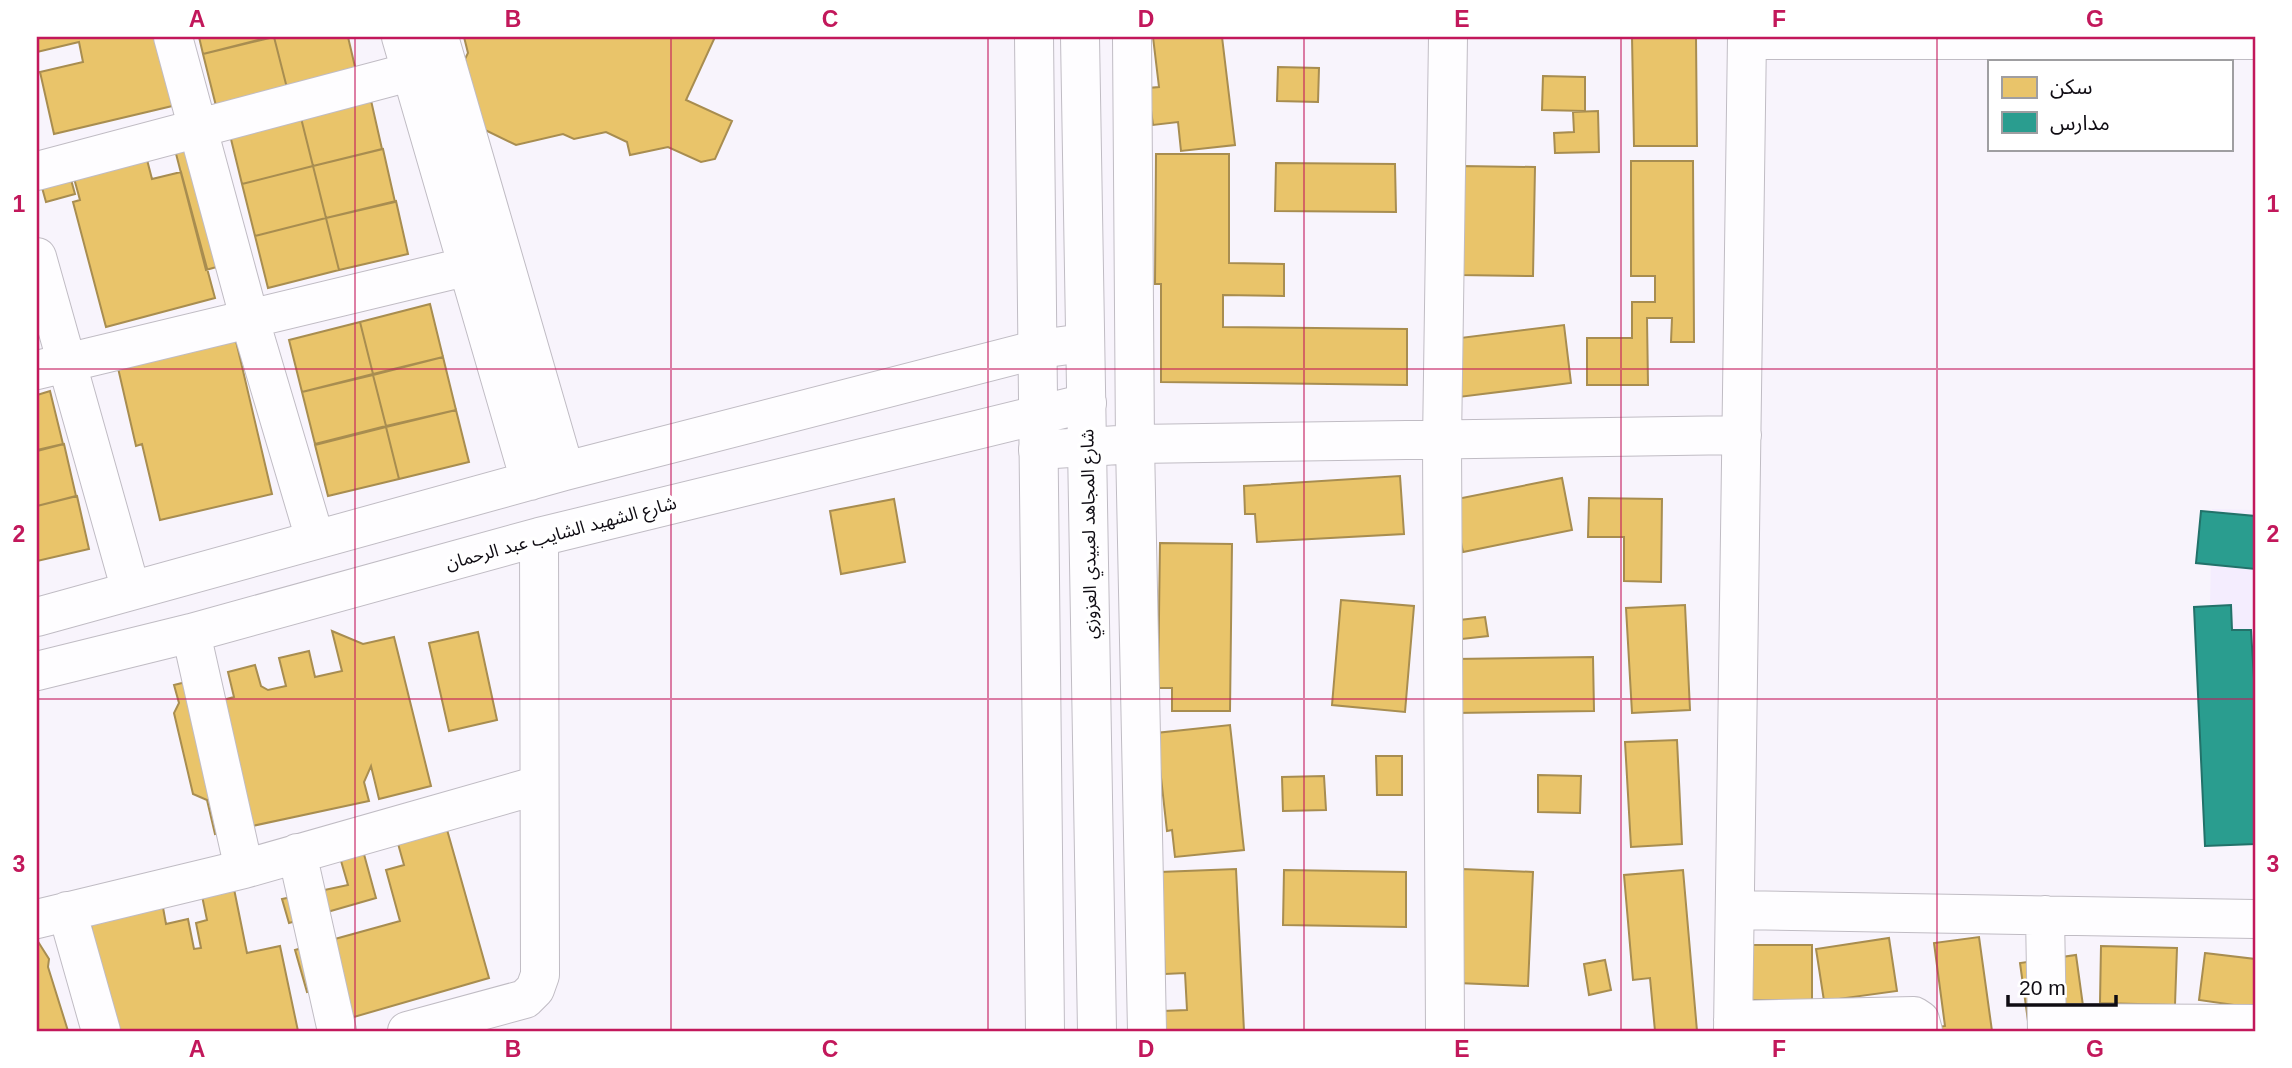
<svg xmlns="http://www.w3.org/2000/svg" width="2292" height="1068" viewBox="0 0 2292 1068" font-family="Arial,'Noto Sans Arabic',sans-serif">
  <rect width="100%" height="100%" fill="#f8f4fc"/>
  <path fill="#f4edfe" d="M 2212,509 L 2255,510 L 2255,845 L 2205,844 Z"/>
  <path fill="#e9c46a" stroke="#a88d50" stroke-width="2" d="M 37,37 L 157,37 L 185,103 L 54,134 L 40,72 L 83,62 L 79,42 L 37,52 Z
    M 199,37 L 270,37 L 203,54 Z
    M 274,37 L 287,88 L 216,106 L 203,54 Z
    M 274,37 L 348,37 L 356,71 L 287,88 Z
    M 464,37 L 715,37 L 686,100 L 732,121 L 715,159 L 701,162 L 668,147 L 630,155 L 627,142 L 606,132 L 574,139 L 563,134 L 516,145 L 481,128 L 465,59 L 468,53 Z
    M 1153,37 L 1222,37 L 1235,145 L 1181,151 L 1178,122 L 1153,125 L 1148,88 L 1159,87 Z
    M 1632,37 L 1696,37 L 1697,146 L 1634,146 Z
    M 1278,67 L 1319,68 L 1318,102 L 1277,101 Z
    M 1543,76 L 1585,77 L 1585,111 L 1542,110 Z
    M 370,96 L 382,149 L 313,166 L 300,114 Z
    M 1598,111 L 1599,152 L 1555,153 L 1554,133 L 1574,132 L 1573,112 Z
    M 300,114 L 313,166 L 242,184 L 229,131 Z
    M 173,142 L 203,149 L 227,264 L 206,270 Z
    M 383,149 L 395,202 L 326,218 L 313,166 Z
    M 145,152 L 152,179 L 181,172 L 215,298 L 106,327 L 73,202 L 80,200 L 72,171 Z
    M 1156,154 L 1229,154 L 1229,263 L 1284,264 L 1284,296 L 1223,295 L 1223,327 L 1407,329 L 1407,385 L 1161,382 L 1161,284 L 1155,284 Z
    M 1631,161 L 1693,161 L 1694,342 L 1671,342 L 1672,318 L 1647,318 L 1648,385 L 1587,385 L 1587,338 L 1632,338 L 1632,302 L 1655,302 L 1655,276 L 1631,276 Z
    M 1276,163 L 1395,164 L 1396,212 L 1275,211 Z
    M 313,166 L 326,218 L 255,236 L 242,184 Z
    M 1461,166 L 1535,167 L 1533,276 L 1459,275 Z
    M 70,176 L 75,194 L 46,202 L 41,184 Z
    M 396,201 L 408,254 L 339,270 L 326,218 Z
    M 326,218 L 339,270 L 268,288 L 255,236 Z
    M 430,304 L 443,357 L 373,374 L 360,322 Z
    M 360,322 L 373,374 L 302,392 L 289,340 Z
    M 1564,325 L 1571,383 L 1459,397 L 1452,339 Z
    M 236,341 L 272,494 L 160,520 L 142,444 L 136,446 L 118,368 Z
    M 443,357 L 456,410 L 386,426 L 373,375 Z
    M 373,375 L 386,426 L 315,444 L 302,392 Z
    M 50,391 L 63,444 L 37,450 L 37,395 Z
    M 456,410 L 469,462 L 399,479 L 386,427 Z
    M 386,427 L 399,479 L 328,496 L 315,445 Z
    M 64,444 L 76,496 L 37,506 L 37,451 Z
    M 1400,476 L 1404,534 L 1257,542 L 1255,514 L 1245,514 L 1244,486 Z
    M 1562,478 L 1572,530 L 1463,552 L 1452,500 Z
    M 77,496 L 89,549 L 37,561 L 37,506 Z
    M 1589,498 L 1662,499 L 1661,582 L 1624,581 L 1624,537 L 1588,537 Z
    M 894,499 L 905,562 L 841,574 L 830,511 Z
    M 1160,543 L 1232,544 L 1230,711 L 1172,711 L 1172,688 L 1158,688 Z
    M 1341,600 L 1414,606 L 1405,712 L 1332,705 Z
    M 1685,605 L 1690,710 L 1632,713 L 1626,608 Z
    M 1485,617 L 1488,636 L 1453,640 L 1451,621 Z
    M 332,631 L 363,644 L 394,637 L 431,786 L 379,799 L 371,766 L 364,782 L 369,801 L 215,834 L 207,800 L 193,794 L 174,713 L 179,703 L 174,685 L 202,678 L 208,704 L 234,697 L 228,672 L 255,665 L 261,686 L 268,690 L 286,686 L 279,658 L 309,651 L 315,677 L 342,671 Z
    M 478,632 L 497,720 L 449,731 L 429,643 Z
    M 1593,657 L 1594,711 L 1455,713 L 1454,659 Z
    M 1230,725 L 1244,850 L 1175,857 L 1172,830 L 1167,831 L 1156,733 Z
    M 1677,740 L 1682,844 L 1631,847 L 1625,742 Z
    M 1376,756 L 1402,756 L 1402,795 L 1377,795 Z
    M 1538,775 L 1581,776 L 1580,813 L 1538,812 Z
    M 1324,776 L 1326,810 L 1283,811 L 1282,777 Z
    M 444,819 L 489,978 L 333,1023 L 323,988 L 307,992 L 295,950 L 400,921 L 386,870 L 404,865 L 395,833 Z
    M 362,847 L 376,898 L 289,923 L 282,899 L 348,885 L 339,854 Z
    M 1236,869 L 1244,1031 L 1164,1031 L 1163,1011 L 1187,1010 L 1185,973 L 1165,974 L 1160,872 Z
    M 1462,869 L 1533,872 L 1528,986 L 1458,983 Z
    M 1284,870 L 1406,872 L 1406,927 L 1283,925 Z
    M 1683,870 L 1697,1031 L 1655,1031 L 1650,978 L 1633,980 L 1624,875 Z
    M 233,884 L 247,953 L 280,946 L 298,1031 L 110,1031 L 89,915 L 162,902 L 166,924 L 188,919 L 194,949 L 201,948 L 196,923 L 207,920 L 201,891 Z
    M 1979,937 L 1992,1031 L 1911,1031 L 1945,1026 L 1934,943 Z
    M 1889,938 L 1897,991 L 1824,1001 L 1816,949 Z
    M 37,940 L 49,959 L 48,967 L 68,1031 L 37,1031 Z
    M 1739,945 L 1812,945 L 1812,1000 L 1739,1000 Z
    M 2101,946 L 2177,948 L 2175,1005 L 2100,1003 Z
    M 2205,953 L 2255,959 L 2255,1008 L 2199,1000 Z
    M 2076,955 L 2084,1013 L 2028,1021 L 2020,963 Z
    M 1605,960 L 1611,990 L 1589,995 L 1584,964 Z"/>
  <path fill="#2a9d8f" stroke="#22726a" stroke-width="2" d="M 2201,511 L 2255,516 L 2255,569 L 2196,563 Z
    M 2231,605 L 2232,630 L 2251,630 L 2255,695 L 2255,844 L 2205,846 L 2194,607 Z"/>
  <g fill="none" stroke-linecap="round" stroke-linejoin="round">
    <defs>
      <path id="minor" d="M 173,37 L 249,317 L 315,539
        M 401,37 L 530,481
        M 439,37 L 565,471
        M 1132,37 L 1135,444 L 1147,1031
        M 1747,40 L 2255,40
        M 37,171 L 410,72
        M 37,257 L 131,591
        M 37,370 L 469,266
        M 1038,450 L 1135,444 L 1742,435
        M 37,617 L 565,471 L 1039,349 L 1084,343
        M 191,633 L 244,869
        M 37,671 L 191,633 L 539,537 L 1087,403
        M 297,853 L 337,1031
        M 1735,910 L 2255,919
        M 67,911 L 101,1031
        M 2045,915 L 2047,1031
        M 37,919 L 244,869 L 539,785
        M 1733,1020 L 1914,1016 L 1920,1020 L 1923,1031
        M 2047,1023 L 2255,1024
        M 407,1031 L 525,999 L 535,989 L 540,975 L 539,537
        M 1445,1031 L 1442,442 L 1448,37
        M 1733,1031 L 1747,37"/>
      <path id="tertiary" d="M 1034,37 L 1045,1031
        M 1080,37 L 1097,1031"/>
    </defs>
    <use href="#minor" stroke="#c0bcc4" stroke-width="40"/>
    <use href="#tertiary" stroke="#c0bcc4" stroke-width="40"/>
    <use href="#minor" stroke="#fefdff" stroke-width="38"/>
    <use href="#tertiary" stroke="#fefdff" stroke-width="38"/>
  </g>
  <path fill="none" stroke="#c2185b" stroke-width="2" stroke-opacity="0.55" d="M 355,37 L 355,1031M 671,37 L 671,1031M 988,37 L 988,1031M 1304,37 L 1304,1031M 1621,37 L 1621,1031M 1937,37 L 1937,1031M 37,369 L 2255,369M 37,699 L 2255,699"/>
  <g text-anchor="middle" stroke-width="7" stroke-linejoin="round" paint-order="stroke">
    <g font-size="18" fill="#0f0c13" stroke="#fff">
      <text transform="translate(561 533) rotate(-15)" y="6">شارع الشهيد الشايب عبد الرحمان</text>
      <text transform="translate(1089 534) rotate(-91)" y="6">شارع المجاهد لعبيدي العزوزي</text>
    </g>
  </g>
  <rect width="2292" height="1068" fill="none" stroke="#ffffff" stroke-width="77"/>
  <rect x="1988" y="60" width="245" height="91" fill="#ffffff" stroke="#9f9ea1" stroke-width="2"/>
  <rect x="2002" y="77" width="35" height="21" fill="#e9c46a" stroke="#9f9ea1" stroke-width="2"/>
  <text x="2050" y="94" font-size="21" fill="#0f0c13">سكن</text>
  <rect x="2002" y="112" width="35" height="21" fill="#2a9d8f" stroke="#9f9ea1" stroke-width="2"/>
  <text x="2050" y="130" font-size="21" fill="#0f0c13">مدارس</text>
  <path d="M2008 995v10h108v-10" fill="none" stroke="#0f0c13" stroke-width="3.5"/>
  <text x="2019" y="995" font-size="21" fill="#0f0c13" stroke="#ffffff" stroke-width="5" paint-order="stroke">20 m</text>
  <rect x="38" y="38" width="2216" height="992" fill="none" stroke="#c2185b" stroke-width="2.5"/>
  <g font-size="23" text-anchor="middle" font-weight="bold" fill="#c2185b">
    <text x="197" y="27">A</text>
    <text x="513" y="27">B</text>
    <text x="830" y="27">C</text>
    <text x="1146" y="27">D</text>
    <text x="1462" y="27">E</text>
    <text x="1779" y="27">F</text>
    <text x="2095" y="27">G</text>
    <text x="19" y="212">1</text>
    <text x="2273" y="212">1</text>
    <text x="19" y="542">2</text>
    <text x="2273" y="542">2</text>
    <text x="19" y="872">3</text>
    <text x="2273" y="872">3</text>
    <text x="197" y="1057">A</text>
    <text x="513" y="1057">B</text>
    <text x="830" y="1057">C</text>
    <text x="1146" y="1057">D</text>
    <text x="1462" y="1057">E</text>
    <text x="1779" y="1057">F</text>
    <text x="2095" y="1057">G</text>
  </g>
</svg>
